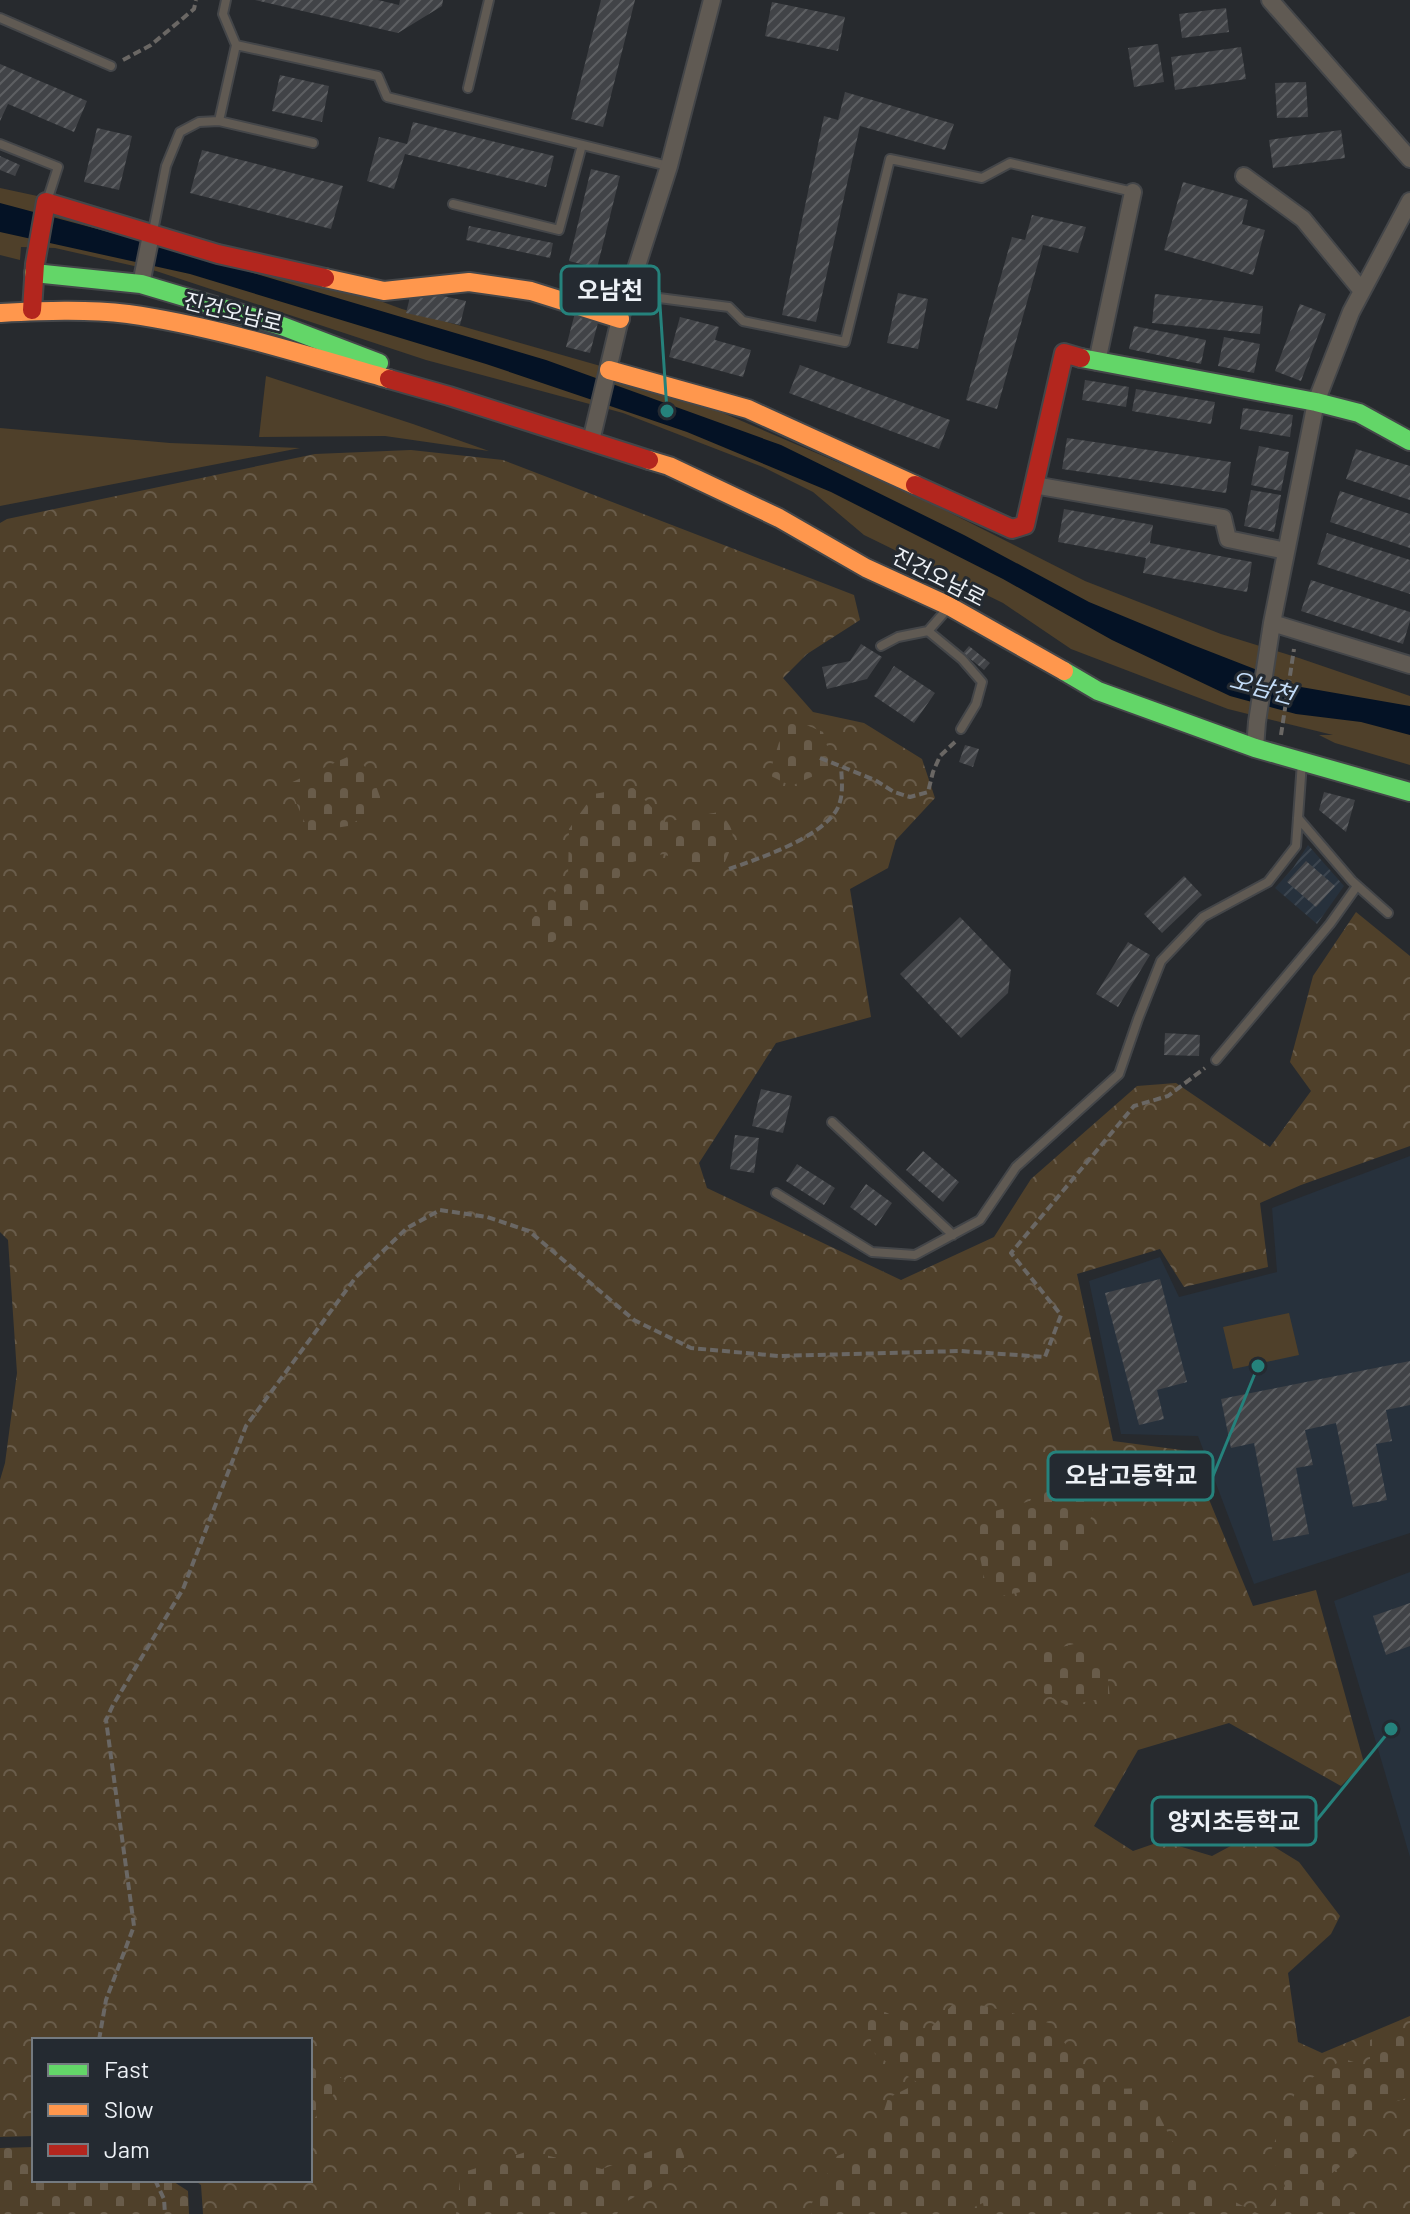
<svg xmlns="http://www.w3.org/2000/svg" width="1410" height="2214" viewBox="0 0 1410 2214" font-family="Barlow,'Noto Sans KR',sans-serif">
  <defs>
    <pattern id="industrial-furrows" width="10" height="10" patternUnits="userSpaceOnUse" patternTransform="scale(2)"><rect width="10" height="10" fill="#27313c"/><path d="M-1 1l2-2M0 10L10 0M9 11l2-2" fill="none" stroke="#3c454f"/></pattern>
    <pattern id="forest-crowns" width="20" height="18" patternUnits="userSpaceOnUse" patternTransform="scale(2)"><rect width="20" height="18" fill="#4f402a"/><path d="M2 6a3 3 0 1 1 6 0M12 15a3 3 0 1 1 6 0" fill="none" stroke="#695c4a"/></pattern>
    <pattern id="cemetery-stones" width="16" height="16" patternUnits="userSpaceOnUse" patternTransform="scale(2)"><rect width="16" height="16" fill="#4f402a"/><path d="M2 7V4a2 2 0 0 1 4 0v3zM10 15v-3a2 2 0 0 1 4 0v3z" fill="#695c4a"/></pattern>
    <pattern id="building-hatch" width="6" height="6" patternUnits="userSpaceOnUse" patternTransform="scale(2)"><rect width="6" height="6" fill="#414347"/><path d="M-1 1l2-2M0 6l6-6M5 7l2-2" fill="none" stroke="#5d5f62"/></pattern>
  </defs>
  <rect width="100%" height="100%" fill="#272a2e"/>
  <path fill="#27313c" d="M 1410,1156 L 1410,1533 L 1254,1584 L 1198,1436 L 1121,1434 L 1089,1281 L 1160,1257 L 1179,1297 L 1277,1272 L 1272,1208 Z
    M 1410,1572 L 1410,1857 L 1334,1601 Z"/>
  <path fill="url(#industrial-furrows)" d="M 1308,845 L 1344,886 L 1317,924 L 1275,888 L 1293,868 Z"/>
  <path fill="#4f402a" d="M 0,188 L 42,197 L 260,257 L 402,309 L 639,377 L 919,497 L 1085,581 L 1221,634 L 1299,658 L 1410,696 L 1410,765 L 1335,743 L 1319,735 L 1333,735 L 1228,709 L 1071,649 L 1003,603 L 864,535 L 813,492 L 765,468 L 623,413 L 426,360 L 156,271 L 55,248 L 21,247 L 20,260 L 0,255 Z
    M 266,376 L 413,424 L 489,451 L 385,436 L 259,437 Z
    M 0,428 L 170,443 L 300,448 L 0,506 Z
    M 1289,1313 L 1299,1355 L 1233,1369 L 1223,1327 Z"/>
  <path fill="url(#forest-crowns)" d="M 411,450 L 503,460 L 854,595 L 860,620 L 807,654 L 783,678 L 813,712 L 864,723 L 922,759 L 935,798 L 896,840 L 888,868 L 850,889 L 871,1017 L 776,1043 L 699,1163 L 707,1188 L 901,1280 L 994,1237 L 1031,1179 L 1137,1086 L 1176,1083 L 1270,1147 L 1311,1091 L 1290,1062 L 1313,976 L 1356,912 L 1410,956 L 1410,1146 L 1301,1185 L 1260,1203 L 1268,1267 L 1184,1287 L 1160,1249 L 1077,1274 L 1113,1441 L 1189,1451 L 1253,1606 L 1316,1590 L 1364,1763 L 1341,1786 L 1229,1723 L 1138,1750 L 1094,1826 L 1133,1851 L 1162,1841 L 1212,1856 L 1253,1834 L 1299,1862 L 1340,1916 L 1331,1934 L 1288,1973 L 1298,2042 L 1322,2053 L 1410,2016 L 1410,2214 L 203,2214 L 201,2185 L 194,2180 L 310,2180 L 310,2040 L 34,2040 L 34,2136 L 0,2137 L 0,1480 L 5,1463 L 17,1373 L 8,1240 L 0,1232 L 0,523 L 7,519 L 315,454 Z"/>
  <path fill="url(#cemetery-stones)" d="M 785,723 L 804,724 L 823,732 L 832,763 L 818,774 L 791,786 L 769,775 Z
    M 354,754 L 372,775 L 383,805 L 348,826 L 309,832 L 288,784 Z
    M 633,787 L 665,822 L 719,812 C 738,832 735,840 724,864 L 693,866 L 663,854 L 629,863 L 602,902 L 543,950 L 524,929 L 550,897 L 568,879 L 569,829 L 594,794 Z
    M 1082,1473 L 1097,1484 L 1088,1533 L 1054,1568 L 1044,1587 L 1002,1596 L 985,1581 L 975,1533 L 988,1513 L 1030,1501 L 1041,1482 Z
    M 1078,1643 L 1105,1653 L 1110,1698 L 1066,1705 L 1042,1692 L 1042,1652 Z
    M 954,2003 L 986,2006 L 1049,2023 L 1092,2078 L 1113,2089 L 1145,2088 L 1185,2166 L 1211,2190 L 1259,2214 L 985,2214 L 983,2203 L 959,2214 L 811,2214 L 811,2205 L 837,2156 C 873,2143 877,2134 888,2098 L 918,2083 L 875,2054 L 865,2020 L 885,2012 L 927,2032 Z
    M 1401,2029 L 1410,2033 L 1410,2097 L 1375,2108 L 1354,2156 L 1322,2181 L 1351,2211 L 1359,2214 L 1264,2214 L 1285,2186 L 1270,2153 L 1298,2086 L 1344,2059 L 1370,2067 L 1370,2040 Z
    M 315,2062 L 345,2080 L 310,2124 L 310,2065 Z
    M 678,2141 L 688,2166 L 624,2203 L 617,2214 L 456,2214 L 461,2173 L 529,2151 L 602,2169 Z
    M 34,2147 L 34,2180 L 171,2180 L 188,2191 L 189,2214 L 0,2214 L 0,2148 Z"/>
  <path fill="#041225" d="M 0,203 L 176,250 L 546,360 L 781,445 L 964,535 L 1089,602 L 1193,645 L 1301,687 L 1410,706 L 1410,735 L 1361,722 L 1296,714 L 1230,696 L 1112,640 L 1003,579 L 831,492 L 687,432 L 486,364 L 190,274 L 0,232 Z"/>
  <path fill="url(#building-hatch)" d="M 255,0 L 378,0 L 399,5 L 400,0 L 443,0 L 442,6 L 398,33 Z
    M 601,0 L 635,0 L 603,127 L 571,119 Z
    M 772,2 L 845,17 L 838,51 L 765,36 Z
    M 1226,8 L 1229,32 L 1182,38 L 1179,14 Z
    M 1158,44 L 1164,82 L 1134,87 L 1128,48 Z
    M 1241,47 L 1246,79 L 1175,90 L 1171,57 Z
    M 0,64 L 87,101 L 74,132 L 8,104 L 0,121 Z
    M 280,75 L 329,86 L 322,122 L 272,111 Z
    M 1306,82 L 1308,117 L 1277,118 L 1275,83 Z
    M 845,92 L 954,124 L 945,150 L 860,126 L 816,322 L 782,315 L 824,116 L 838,120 Z
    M 413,122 L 554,156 L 546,187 L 405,154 L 394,189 L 367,181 L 379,137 L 407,144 Z
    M 97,128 L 132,136 L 119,190 L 84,182 Z
    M 1341,130 L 1345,158 L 1273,168 L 1269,140 Z
    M 202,150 L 343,186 L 331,229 L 190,193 Z
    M 0,156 L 20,165 L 15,176 L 0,170 Z
    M 591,169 L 620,176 L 597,268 L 569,261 Z
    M 1183,182 L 1248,200 L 1242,224 L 1265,230 L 1253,275 L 1164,250 Z
    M 1032,215 L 1086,227 L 1078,253 L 1043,245 L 997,409 L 966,400 L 1012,237 L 1025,240 Z
    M 469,226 L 553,243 L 550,258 L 466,240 Z
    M 412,289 L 466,301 L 460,325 L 406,313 Z
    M 898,293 L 928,299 L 918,349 L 887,343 Z
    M 1155,294 L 1263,306 L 1260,334 L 1152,323 Z
    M 1300,304 L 1326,314 L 1301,381 L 1275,371 Z
    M 576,309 L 600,315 L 590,353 L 566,347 Z
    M 680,317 L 719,327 L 715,340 L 751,350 L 743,377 L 669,357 Z
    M 1134,326 L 1206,340 L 1201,364 L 1129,349 Z
    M 1224,337 L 1260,344 L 1254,373 L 1218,366 Z
    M 800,365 L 950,420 L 939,449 L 789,393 Z
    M 1085,380 L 1129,387 L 1126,407 L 1082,400 Z
    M 1136,389 L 1215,402 L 1211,424 L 1132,411 Z
    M 1243,408 L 1293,415 L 1290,437 L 1240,429 Z
    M 1067,438 L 1231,462 L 1226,493 L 1062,469 Z
    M 1259,446 L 1289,452 L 1281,491 L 1251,485 Z
    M 1356,449 L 1410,466 L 1410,500 L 1346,479 Z
    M 1251,490 L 1281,495 L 1274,532 L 1244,526 Z
    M 1340,491 L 1410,514 L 1410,548 L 1330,522 Z
    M 1064,509 L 1153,525 L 1150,543 L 1252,562 L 1247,592 L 1143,573 L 1146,558 L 1058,542 Z
    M 1327,533 L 1410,560 L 1410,594 L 1317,564 Z
    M 1311,580 L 1410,612 L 1410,621 L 1403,644 L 1301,611 Z
    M 861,644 L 882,657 L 867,679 L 827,689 L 822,667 L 850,661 Z
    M 969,646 L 990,663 L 984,670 L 963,653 Z
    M 894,666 L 935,693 L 914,723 L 874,696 Z
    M 965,745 L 979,749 L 973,767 L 959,762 Z
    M 1324,792 L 1355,800 L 1346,832 L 1319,810 Z
    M 1306,861 L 1335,886 L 1316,907 L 1287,882 Z
    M 1184,876 L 1202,895 L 1162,933 L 1144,914 Z
    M 960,917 L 1011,970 L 1008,993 L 961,1038 L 900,974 Z
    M 1128,942 L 1150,955 L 1118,1007 L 1096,994 Z
    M 1165,1033 L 1200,1035 L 1199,1056 L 1164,1055 Z
    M 761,1089 L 792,1096 L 783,1133 L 752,1126 Z
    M 735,1135 L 759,1138 L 754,1173 L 730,1169 Z
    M 923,1151 L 959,1182 L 943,1202 L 906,1170 Z
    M 797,1164 L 835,1188 L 824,1205 L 786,1181 Z
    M 866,1184 L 892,1203 L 876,1226 L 850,1207 Z
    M 1160,1279 L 1187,1382 L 1157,1390 L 1164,1419 L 1139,1425 L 1105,1293 Z
    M 1410,1361 L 1410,1405 L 1386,1410 L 1392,1441 L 1376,1444 L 1387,1500 L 1353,1507 L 1336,1423 L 1305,1430 L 1313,1465 L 1296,1468 L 1309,1534 L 1273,1541 L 1254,1443 L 1231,1448 L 1221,1399 Z
    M 1410,1603 L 1410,1646 L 1386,1655 L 1373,1616 Z"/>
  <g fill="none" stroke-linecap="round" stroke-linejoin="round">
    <defs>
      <path id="lane" d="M 226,0 L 223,14 L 236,45
        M 0,18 L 111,66
        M 468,88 L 489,0
        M 219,121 L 236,45 L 378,76 L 387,97 L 668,166
        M 0,144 L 58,167 L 47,201
        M 453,204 L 559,230 L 582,145
        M 153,231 L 166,166 L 180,132 L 199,122 L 219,121 L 313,143
        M 628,294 L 729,307 L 743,321 L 845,342 L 890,159 L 982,178 L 1010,163 L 1133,192
        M 928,631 L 962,659 L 982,682 L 976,704 L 961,729
        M 881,646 L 898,637 L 928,631 L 949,607
        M 1298,818 L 1352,881 L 1388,913
        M 1216,1060 L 1330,924 L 1357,886
        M 832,1122 L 953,1235
        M 776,1193 L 872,1252 L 915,1255 L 980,1220 L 1016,1167 L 1119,1074 L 1138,1019 L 1161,961 L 1203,917 L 1268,882 L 1296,846 L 1302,762"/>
      <path id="street" d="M 1270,0 L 1410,159
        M 1244,176 L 1303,219 L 1362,291
        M 141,284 L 151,235
        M 1097,362 L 1133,192
        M 591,441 L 620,319 L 669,166 L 712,0
        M 1034,485 L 1223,518 L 1228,539 L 1286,551
        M 1272,623 L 1410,665
        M 1255,748 L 1257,722 L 1272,623 L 1316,402 L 1351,312 L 1410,201"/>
      <path id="fast" d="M 34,273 L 141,284 L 282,326 L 379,363
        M 1081,358 L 1316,402 L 1359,413 L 1410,441
        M 1064,671 L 1098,691 L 1255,748 L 1410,792"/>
      <path id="slow" d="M 325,278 L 384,291 L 469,282 L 531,291 L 620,319
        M 0,313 C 43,311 85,309 128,314 C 214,326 305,355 389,379
        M 609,370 L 748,409 L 915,485
        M 649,460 L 669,466 L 779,518 L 866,568 L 949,606 L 1064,671"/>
      <path id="jam" d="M 32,310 L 35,264 L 46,202 L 218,254 L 325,278
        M 389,379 L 449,396 L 649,460
        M 915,485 L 1012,529 L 1025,525 L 1064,353 L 1081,358"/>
    </defs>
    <use href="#lane" stroke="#444649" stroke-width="12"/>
    <use href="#street" stroke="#444649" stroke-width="20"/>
    <use href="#fast" stroke="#444649" stroke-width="22"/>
    <use href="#slow" stroke="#444649" stroke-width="22"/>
    <use href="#jam" stroke="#444649" stroke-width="22"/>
    <path stroke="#6a6764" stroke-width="4" stroke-dasharray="8 4" stroke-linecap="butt" d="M 123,60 L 151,45 L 194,9 L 196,0
      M 1281,735 L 1294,649
      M 820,758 L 875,780 L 894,792 L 910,797 L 928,792 L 933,772 L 940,756 L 955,742
      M 729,869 C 760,858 818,839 836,811 C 844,798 842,782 841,767
      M 99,2040 L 106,2000 L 134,1926 L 106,1720 L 113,1705 L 183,1589 L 246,1426 L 356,1277 L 407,1228 L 440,1210 L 487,1217 L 529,1231 L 634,1320 L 691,1348 L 779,1356 L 960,1351 L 1045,1357 L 1061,1315 L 1011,1253 L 1134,1106 L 1168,1096 L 1205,1068
      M 155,2180 L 164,2199 L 165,2214"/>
    <use href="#lane" stroke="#605a53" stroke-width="8"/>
    <use href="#street" stroke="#605a53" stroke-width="16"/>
    <use href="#fast" stroke="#63d668" stroke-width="18"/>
    <use href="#slow" stroke="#ff974d" stroke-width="18"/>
    <use href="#jam" stroke="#b3261e" stroke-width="18"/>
  </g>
  <g text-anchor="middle" stroke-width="6" stroke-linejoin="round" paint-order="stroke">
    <g font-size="22" fill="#edf1f6" stroke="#242a31">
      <text transform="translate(233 312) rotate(14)" y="8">진건오남로</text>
      <text transform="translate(939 577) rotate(27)" y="8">진건오남로</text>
    </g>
    <g font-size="24" font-style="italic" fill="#c3dcf8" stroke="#242a31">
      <text transform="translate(1262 688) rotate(15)" y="8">오남천</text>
    </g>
  </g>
  <path fill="none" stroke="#25827c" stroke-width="3" d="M667 411L659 290M1258 1366L1213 1476M1391 1729L1316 1821"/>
  <g fill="#25827c" stroke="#242a31" stroke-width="3">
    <circle cx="667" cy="411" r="8"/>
    <circle cx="1258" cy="1366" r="8"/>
    <circle cx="1391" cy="1729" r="8"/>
  </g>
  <g fill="#242a31" stroke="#25827c" stroke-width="3">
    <rect x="561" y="266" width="98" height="48" rx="8"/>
    <rect x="1048" y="1452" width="165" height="48" rx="8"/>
    <rect x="1152" y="1797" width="164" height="48" rx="8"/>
  </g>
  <g font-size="24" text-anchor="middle" font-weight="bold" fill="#edf1f6">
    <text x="610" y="299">오남천</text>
    <text x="1131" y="1484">오남고등학교</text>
    <text x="1234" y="1830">양지초등학교</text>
  </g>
  <rect x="32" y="2038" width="280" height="144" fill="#242a31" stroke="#747a80" stroke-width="2"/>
  <rect x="48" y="2064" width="40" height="12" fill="#63d668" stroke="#747a80" stroke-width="2"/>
  <text x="104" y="2078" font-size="24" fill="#edf1f6">Fast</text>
  <rect x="48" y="2104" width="40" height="12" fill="#ff974d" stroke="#747a80" stroke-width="2"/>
  <text x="104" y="2118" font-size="24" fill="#edf1f6">Slow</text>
  <rect x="48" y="2144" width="40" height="12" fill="#b3261e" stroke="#747a80" stroke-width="2"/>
  <text x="104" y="2158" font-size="24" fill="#edf1f6">Jam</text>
</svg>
